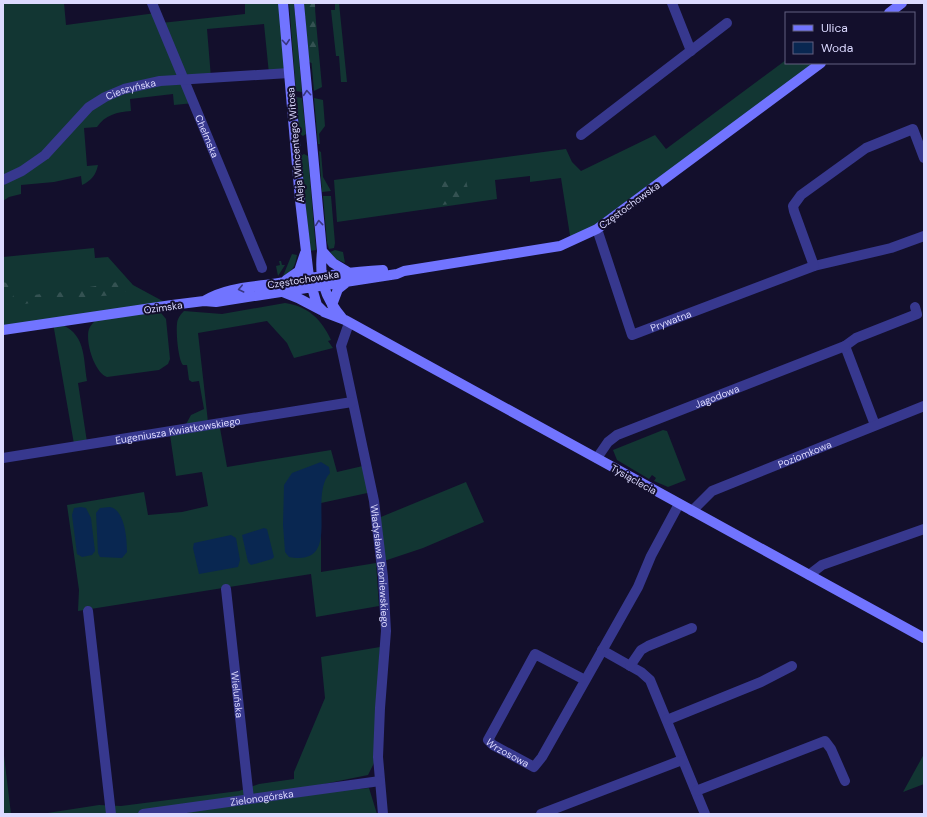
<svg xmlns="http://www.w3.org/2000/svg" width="927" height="817" viewBox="0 0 927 817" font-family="'DM Sans',sans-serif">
  <defs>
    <pattern id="forest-firs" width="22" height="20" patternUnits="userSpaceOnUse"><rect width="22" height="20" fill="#123633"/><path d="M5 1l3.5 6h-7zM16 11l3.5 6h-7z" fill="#345252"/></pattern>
  </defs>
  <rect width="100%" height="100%" fill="#130f2c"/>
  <path fill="#123633" d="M 3,3 L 64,3 L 66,25 L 156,13 L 161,23 L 245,14 L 245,3 L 283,3 L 289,73 L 269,74 L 264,24 L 207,29 L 211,78 L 184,80 L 194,103 L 174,105 L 173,94 L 130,99 L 131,111 C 117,112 105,115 97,127 L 84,128 L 87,166 L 98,165 C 96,175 91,181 82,185 L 81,176 L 54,182 L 21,185 L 21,194 L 9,197 L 3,201 Z
    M 289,3 L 294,3 L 302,92 L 296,91 Z
    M 335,3 L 339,3 L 347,82 L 341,82 L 339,56 L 336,56 L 331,10 L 335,10 Z
    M 315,11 L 322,87 L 314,91 L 307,12 Z
    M 786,60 L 786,63 L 821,63 L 571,242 L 561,178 L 530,182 L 530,176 L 495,180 L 497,199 L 337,222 L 334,180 L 566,149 L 572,162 L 581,171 L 655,135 L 666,149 Z
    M 297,97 L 302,98 L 306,134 L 303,136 L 299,133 Z
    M 314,98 L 323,100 L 325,126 L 319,134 L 320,144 L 318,144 Z
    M 319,151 L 321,152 L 323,177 L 331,191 L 322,192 Z
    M 304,154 L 308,156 L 316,250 L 310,251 L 301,156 Z
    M 323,196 L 331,196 L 335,243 L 334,248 L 329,249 L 327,242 Z
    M 94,248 L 95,258 L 108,257 L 133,285 L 170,305 L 149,309 L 161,313 L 166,319 L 170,359 L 168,364 L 159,370 L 107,377 C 94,372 85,341 89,329 C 91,324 96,320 100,316 L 57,323 C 86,332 83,356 87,381 L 78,383 L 87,442 L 74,444 L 53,323 L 3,330 L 3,257 Z
    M 335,250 L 343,252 L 345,263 L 336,259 L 330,252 Z
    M 292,254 L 297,255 C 295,267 293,270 283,276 Z
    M 279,261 L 281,261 L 282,265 L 285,265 L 278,276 L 276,266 L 280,265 Z
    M 285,303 C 308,306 322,320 331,340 L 328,341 L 333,348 L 294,358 L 287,343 L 267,321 L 198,333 L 208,422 L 185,426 L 191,415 L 204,409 L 199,381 L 192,382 L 189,380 L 187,365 L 183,365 C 178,359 176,332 177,324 C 177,319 181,314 184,311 L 222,314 Z
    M 220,428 L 227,467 L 331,450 L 337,472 L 367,465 L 372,492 L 321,503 L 321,572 L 376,563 L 379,606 L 316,617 L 311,574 L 78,611 L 79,590 L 67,505 L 144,492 L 148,515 L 182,512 L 208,506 L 202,472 L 176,476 L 170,435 Z
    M 663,430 L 667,431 L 686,480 L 668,487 L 654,481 L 656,478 L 652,475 L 649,479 L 617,460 L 613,450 Z
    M 466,482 L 484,522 L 423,548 L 381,562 L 376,519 Z
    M 380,647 L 374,763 L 368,775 L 255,798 L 369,788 L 377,814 L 41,814 L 99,805 L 121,806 L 239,791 L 259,784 L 294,779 L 294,772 L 325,698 L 321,657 Z
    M 3,747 L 11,814 L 3,814 Z
    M 924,754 L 924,784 L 903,792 Z"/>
  <path fill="url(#forest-firs)" d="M 304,3 L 315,3 L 316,50 L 313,55 L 312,63 L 309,62 Z
    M 450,178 L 459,178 L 466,180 L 469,194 L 465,202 L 427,207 C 429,203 434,204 437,200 C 444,192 438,182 450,178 Z
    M 123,281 L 127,281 L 129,283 L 129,290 L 116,295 L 61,299 L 55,296 L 56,293 Z
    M 3,282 L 10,284 L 14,298 L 41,294 L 43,299 L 40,301 L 10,307 L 7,304 Z"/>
  <path fill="#092751" d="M 321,462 L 329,467 L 330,473 C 307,497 344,567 289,557 L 285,552 L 283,525 L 284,485 L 292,473 Z
    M 81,507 L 86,508 L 91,518 L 95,551 L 92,555 L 82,557 L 77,554 L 72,515 L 74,508 Z
    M 110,507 C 125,510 127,539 127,552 L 122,558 L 100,557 L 98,553 L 96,513 L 100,508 Z
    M 264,528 L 267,529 L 274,557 L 272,559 L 251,565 L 248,562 L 242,535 Z
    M 231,535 L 236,538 L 240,560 L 238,567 L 199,574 L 193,548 L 194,543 Z"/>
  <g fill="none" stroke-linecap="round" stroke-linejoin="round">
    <g stroke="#37388e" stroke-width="10">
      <path id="s1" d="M 152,3 L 262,268"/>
      <path d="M 672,3 L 691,51"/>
      <path d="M 581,135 L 727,23"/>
      <path id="s2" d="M 3,180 L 22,171 L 45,155 L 89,107 L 105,97 L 124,89 L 160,81 L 289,73"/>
      <path id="s3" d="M 597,229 L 632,335 L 814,266 L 891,248 L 924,236"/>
      <path d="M 814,266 L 794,211 L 793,206 L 801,195 L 866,148 L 913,129 L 924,158"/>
      <path id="s4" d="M 349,323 L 341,346 L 374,501 L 383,577 L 386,631 L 380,708 L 378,757 L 383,814"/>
      <path d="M 875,425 L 845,346 L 856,338 L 917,314 L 915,307"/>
      <path id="s5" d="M 3,458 L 352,402"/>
      <path id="s6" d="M 597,458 L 608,442 L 617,435 L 845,346"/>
      <path id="s7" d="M 692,511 L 712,491 L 924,406"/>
      <path d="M 809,575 L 822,565 L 924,529"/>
      <path id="s8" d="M 226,589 L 249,799"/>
      <path d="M 88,611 L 111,814"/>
      <path d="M 602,650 L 641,672 L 650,680 L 705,814"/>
      <path d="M 630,666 L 641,650 L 648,646 L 692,628"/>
      <path id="s9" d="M 585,680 L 535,654 L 488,740 L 493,745 L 534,767 L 542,757 L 638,587 L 651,556 L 679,504"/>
      <path d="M 667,720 L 761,682 L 792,666"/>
      <path d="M 696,791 L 825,741 L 831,749 L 845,781"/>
      <path id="s10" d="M 143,814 L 380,781"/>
      <path d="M 541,814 L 682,760"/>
    </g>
    <path stroke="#7174ff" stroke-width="10" d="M 283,3 L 300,200 L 309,277 L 317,305 L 324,312 L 345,320 L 924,638
      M 299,3 L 322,251 C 319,279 324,297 343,319
      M 889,13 L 902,3
      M 322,251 L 333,263 L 348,272
      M 286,280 L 299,271 L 305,253
      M 283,292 L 298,298 L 321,310
      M 204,301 C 226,287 254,287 279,283 C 313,277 347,272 383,270
      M 332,305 L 338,289 L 348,281
      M 3,330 L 172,305 L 204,301 L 216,302 L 397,274 L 404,271 L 560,246 L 597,229 L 821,63"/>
  </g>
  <defs><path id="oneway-chevron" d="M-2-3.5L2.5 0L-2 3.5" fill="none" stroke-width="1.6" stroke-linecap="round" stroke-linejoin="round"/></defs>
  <g stroke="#393780">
    <use href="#oneway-chevron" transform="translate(286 42) rotate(85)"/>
    <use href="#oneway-chevron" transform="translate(307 93) rotate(-95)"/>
    <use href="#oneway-chevron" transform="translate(319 223) rotate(-96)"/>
    <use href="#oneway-chevron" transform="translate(241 289) rotate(167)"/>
  </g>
  <g text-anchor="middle" stroke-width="4" stroke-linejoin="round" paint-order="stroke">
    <g font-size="10" fill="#dcdaff" stroke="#130f2c">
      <text dy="4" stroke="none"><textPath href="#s2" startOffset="160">Cieszyńska</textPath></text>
      <text dy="4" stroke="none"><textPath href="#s1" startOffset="144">Chełmska</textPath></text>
      <text transform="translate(295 145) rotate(-95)" y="4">Aleja Wincentego Witosa</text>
      <text transform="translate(629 205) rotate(-36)" y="4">Częstochowska</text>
      <text transform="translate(303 279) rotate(-9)" y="4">Częstochowska</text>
      <text transform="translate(163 307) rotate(-8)" y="4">Ozimska</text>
      <text dy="4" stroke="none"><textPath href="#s3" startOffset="153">Prywatna</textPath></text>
      <text dy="4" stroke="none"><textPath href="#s6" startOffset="138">Jagodowa</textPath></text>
      <text dy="4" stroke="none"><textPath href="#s5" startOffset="177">Eugeniusza Kwiatkowskiego</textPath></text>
      <text dy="4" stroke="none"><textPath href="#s7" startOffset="128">Poziomkowa</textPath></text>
      <text transform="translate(634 479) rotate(29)" y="4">Tysiąclecia</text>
      <text dy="4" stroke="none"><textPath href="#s4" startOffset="248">Władysława Broniewskiego</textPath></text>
      <text dy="4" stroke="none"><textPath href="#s8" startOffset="106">Wieluńska</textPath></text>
      <text dy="4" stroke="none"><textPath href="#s9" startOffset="178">Wrzosowa</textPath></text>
      <text dy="4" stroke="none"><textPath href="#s10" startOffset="120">Zielonogórska</textPath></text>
    </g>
  </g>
  <rect width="927" height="817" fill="none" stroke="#dcdaff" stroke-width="8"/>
  <rect x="785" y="12" width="130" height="52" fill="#130f2c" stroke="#636080"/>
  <rect x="793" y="25" width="20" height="6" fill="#7174ff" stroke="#636080"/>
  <text x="821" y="32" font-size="12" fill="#dcdaff">Ulica</text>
  <rect x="793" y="42" width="20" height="12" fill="#092751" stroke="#636080"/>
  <text x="821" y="52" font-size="12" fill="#dcdaff">Woda</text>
</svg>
